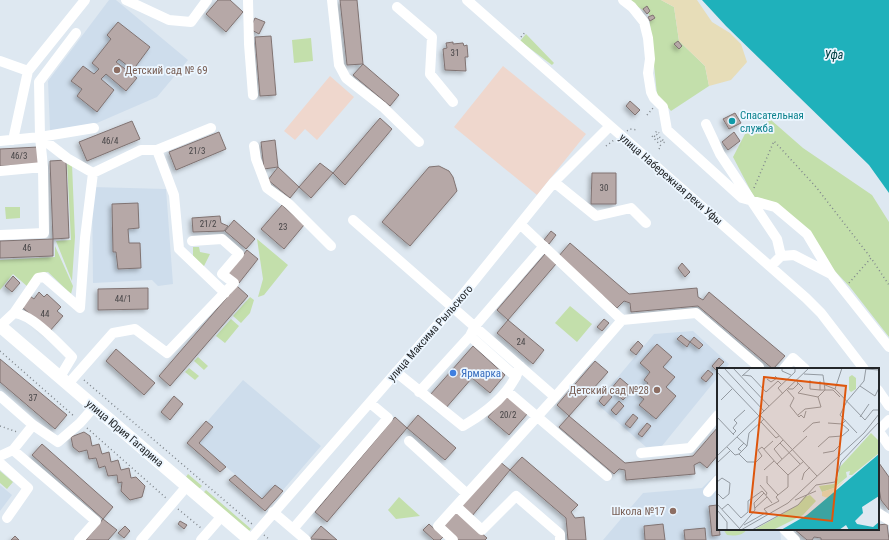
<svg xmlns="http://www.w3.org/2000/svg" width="889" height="540" viewBox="0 0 889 540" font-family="'Roboto Condensed',sans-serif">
  <defs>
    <filter id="shadow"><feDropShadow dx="-2.5" dy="2.5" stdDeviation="2" flood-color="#0004"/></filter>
  </defs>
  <rect width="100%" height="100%" fill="#dee8f1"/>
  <path fill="#ceddec" d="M 109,0 L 116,0 L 188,60 L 157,97 L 97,123 L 57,135 L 50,130 L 48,81 Z
    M 92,187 L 166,189 L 173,284 L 158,286 L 152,280 L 93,283 Z
    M 693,331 L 729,364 L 725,369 L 718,369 L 718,377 L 662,446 L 646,447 L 596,403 L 654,334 Z
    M 243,380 L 321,446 L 270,505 L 193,438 Z
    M 718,472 L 718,529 L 780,529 L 781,540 L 603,540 L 643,493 L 702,488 Z
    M 0,485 L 12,495 L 0,511 Z"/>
  <path fill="#efd7cd" d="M 503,66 L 586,134 L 537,195 L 454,127 Z
    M 330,76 L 354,97 L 317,140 L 305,129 L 295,140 L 284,131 Z"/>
  <path fill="#c3dfab" d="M 627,0 L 661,0 L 674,7 L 679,41 L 705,66 L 709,86 L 671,111 L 657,95 L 649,14 Z
    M 526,34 L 554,63 L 552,65 L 520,41 Z
    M 311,38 L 313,61 L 294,63 L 292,40 Z
    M 771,120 L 803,148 L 872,195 L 889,222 L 889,337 L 850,287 L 832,268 L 811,234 L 754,197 L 733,157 L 745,134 Z
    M 67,161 L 72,164 L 75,237 L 72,281 L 56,241 L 71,240 Z
    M 5,207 L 20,207 L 20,218 L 6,219 Z
    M 257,239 L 288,265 L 264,295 L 258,297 L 263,279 Z
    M 55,246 L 73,286 L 71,294 L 48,272 L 39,274 L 28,287 L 13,274 L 0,290 L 0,260 L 55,257 Z
    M 193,247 L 199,247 L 200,252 L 210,254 L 203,268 L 193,260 Z
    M 250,297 L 254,300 L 250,313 L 241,323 L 233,316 Z
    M 570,306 L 592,324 L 577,342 L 555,323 Z
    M 231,319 L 239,326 L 225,343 L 216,336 Z
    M 198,357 L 208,366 L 204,370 L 194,361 Z
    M 189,368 L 199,376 L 195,380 L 185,372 Z
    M 0,471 L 13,482 L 7,489 L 0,483 Z
    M 188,474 L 202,486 L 199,489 L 186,477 Z
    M 206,490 L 251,529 L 248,532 L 203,493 Z
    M 399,497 L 420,516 L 396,519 L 388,510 Z
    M 723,529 L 747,529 C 743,536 734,536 727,535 Z"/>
  <path fill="#e7ddb8" d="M 661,0 L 697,0 L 712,22 L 730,33 L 741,44 L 747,62 L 731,80 L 709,86 L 705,66 L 679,41 L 674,7 Z"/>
  <path fill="#1fb1bb" d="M 702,0 L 889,0 L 889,193 L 869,165 L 726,26 Z"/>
  <path fill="#b6a8a7" stroke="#807372" filter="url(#shadow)" d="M 218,0 L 230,0 L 243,12 L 226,32 L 206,14 Z
    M 340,0 L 357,0 L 363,64 L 347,65 Z
    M 647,6 L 650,11 L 647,14 L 643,9 Z
    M 653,15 L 655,18 L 650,21 L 648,17 Z
    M 255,18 L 265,22 L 259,34 L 250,29 Z
    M 118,22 L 150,47 L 133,70 L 119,59 L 116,62 L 137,78 L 126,91 L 106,74 L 101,79 L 114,90 L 97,112 L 77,96 L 82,89 L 71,81 L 83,66 L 94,74 L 99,69 L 92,63 L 111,39 L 107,35 Z
    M 271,36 L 276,95 L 260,96 L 255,37 Z
    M 678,41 L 682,46 L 679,49 L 674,44 Z
    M 453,42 L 453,44 L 463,43 L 464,46 L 467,45 L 468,57 L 465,57 L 466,71 L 445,70 L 443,49 L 447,48 L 446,43 Z
    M 363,64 L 399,95 L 390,106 L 353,75 Z
    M 630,101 L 640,110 L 635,115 L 626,106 Z
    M 735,113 L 741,123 L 729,129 L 723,119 Z
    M 380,118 L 392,129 L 345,185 L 333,173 Z
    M 132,121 L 140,139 L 87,161 L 79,142 Z
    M 219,132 L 226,149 L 176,170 L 169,152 Z
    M 734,132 L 740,141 L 728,150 L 722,142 Z
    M 275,140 L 278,167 L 264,169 L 261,142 Z
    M 38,147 L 39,164 L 0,166 L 0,149 Z
    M 66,160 L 69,238 L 53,239 L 50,161 Z
    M 320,163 L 333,173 L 311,198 L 299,187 Z
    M 439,166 L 449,171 L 453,177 L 457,191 L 410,246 L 382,222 L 429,167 Z
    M 278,167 L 299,187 L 290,198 L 268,180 Z
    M 592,173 L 616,173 L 616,204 L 591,204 Z
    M 138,203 L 139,228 L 128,229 L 129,243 L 140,243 L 141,268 L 118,269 L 116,252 L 113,252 L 112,204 Z
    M 282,205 L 304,225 L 284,249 L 261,229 Z
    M 220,216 L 221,223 L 228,226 L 224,231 L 193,232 L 192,218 Z
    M 234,220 L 255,239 L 246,249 L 225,231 Z
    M 551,231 L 556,235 L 549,244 L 544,240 Z
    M 53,239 L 53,256 L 0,258 L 0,241 Z
    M 570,243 L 629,294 L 697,288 L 698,297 L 703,300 L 709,292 L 785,356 L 773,369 L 698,306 L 631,312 L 630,303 L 624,301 L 617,308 L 558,257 Z
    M 247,250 L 258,259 L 239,283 L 228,274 Z
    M 545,254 L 556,264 L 508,320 L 497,310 Z
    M 682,263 L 690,272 L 685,277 L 678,268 Z
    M 13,276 L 20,283 L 12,292 L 5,286 Z
    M 237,286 L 248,296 L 170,386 L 159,376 Z
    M 148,288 L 148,309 L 98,310 L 98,289 Z
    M 39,292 L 44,297 L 47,294 L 61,307 L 57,311 L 63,316 L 49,332 L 21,306 L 30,296 L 34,299 Z
    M 604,319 L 609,323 L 602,331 L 597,327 Z
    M 508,320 L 544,350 L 533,364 L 497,333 Z
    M 681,335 L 690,342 L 687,347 L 677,339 Z
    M 694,337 L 703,345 L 699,349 L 690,342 Z
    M 638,341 L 643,346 L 636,355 L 630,350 Z
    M 657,344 L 672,357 L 663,367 L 675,377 L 666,387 L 676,396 L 656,419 L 639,405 L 644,399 L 638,395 L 648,383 L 644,380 L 650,372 L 640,363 Z
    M 473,346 L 505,375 L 490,393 L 472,378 L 445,409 L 430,395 Z
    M 116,349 L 155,383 L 144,395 L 106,361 Z
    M 719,358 L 724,362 L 716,370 L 712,366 Z
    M 0,359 L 67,415 L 55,429 L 0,382 Z
    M 595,361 L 608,372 L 569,416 L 557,405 Z
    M 708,370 L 713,374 L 706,382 L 701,378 Z
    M 620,378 L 633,389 L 623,400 L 611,389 Z
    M 607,391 L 612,397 L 604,406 L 599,401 Z
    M 507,395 L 528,413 L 509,435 L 488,417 Z
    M 174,396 L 183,404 L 170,420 L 161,412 Z
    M 619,401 L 624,406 L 616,415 L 611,410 Z
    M 633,414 L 638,418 L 630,428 L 625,424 Z
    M 418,415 L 456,448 L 445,460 L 407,428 Z
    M 569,416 L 625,463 L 693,456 L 718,427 L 718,455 L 707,468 L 700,462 L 694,465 L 695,474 L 626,480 L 625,470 L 619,469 L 614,474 L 559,427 Z
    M 395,417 L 407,428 L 327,522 L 315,512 Z
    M 206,421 L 213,427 L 199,443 L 226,467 L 220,472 L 187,443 Z
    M 647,423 L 651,426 L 642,437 L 638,434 Z
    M 84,432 L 90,436 L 92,446 L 99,444 L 102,454 L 109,452 L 111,462 L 118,460 L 121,470 L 129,468 L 131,478 L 136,477 L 145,486 L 142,497 L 130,500 L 121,491 L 122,482 L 118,483 L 117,475 L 108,476 L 105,466 L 99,468 L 96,458 L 89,459 L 87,450 L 79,452 L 73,447 L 71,437 Z
    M 42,444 L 113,507 L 103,519 L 32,455 Z
    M 522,457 L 578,505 L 571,512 L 575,518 L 584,517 L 586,540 L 568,540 L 566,518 L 510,470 Z
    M 499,461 L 510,470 L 472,516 L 460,506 Z
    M 879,463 L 889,477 L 889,510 L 881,500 L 878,482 Z
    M 235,475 L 262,499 L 275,485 L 283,491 L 265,511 L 229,480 Z
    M 717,505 L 720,535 L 712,536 L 709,506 Z
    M 454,509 L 487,538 L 485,540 L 458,540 L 441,525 Z
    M 103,519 L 117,530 L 108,540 L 86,540 Z
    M 180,521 L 187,525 L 184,529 L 178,524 Z
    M 429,524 L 443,537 L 440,540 L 434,540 L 423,530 Z
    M 663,524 L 665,540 L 645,540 L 644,526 Z
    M 887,524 L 889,540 L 821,540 L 821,538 L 814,537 L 812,540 L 807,540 L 794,529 L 878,529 L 878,525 Z
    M 125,526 L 130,531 L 124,538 L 118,533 Z
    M 321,526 L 337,540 L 310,539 Z
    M 705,528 L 706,540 L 685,540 L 684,530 Z
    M 15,536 L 19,540 L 11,540 Z"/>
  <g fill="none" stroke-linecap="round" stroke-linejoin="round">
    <path stroke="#80878d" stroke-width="1.5" stroke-dasharray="1 3" stroke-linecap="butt" d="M 521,37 L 526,31
      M 647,115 L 653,108
      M 627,131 L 630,129 L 638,130
      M 606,146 L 614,140
      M 659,149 L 661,146 L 652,136 L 653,135 L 663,143 L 665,142 L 655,133 L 657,131 L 659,133
      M 754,188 L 774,141 L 816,187 L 871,258
      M 849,283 L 871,258 L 889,285
      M 0,351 L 75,417
      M 84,380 L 252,524
      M 0,426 L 17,432
      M 87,428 L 166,498
      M 178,509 L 201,528
      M 264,535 L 270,540"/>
    <path stroke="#fff" stroke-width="10" d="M 126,0 L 169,20 L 191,22 L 207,0
      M 248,0 L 249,44 L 253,95
      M 332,0 L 339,65 L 346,78 L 383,107 L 419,142
      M 467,0 L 806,298 L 821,313 L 864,369
      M 623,0 L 632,7 L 644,22 L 648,38 L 650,59 L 648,73 L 651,92 L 654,98 L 663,107 L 667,130 L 742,198 L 775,207 L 807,234 L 831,274 L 889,347
      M 397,7 L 432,37 L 430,74 L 453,102
      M 76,33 L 39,82 L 40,137 L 67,158 L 93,173 L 141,150 L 157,150 L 174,195 L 179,249 L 225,293
      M 0,61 L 28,71
      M 706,124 L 720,154 L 777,239 L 781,256
      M 40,137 L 94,128
      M 13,140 L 28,71 L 85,0
      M 0,141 L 40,137 L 43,167 L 0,171
      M 254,146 L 256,159 L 267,188 L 289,204 L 331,246
      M 157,150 L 211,128
      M 554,182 L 596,216 L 631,208 L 646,223
      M 353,220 L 555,397 L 456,506 L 482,530 L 516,496 L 560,534 L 560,540
      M 520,224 L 622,320 L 555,397
      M 0,235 L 44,233 L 43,167
      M 771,266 L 781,256 L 794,255 L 831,274
      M 80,308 L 85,238 L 93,173
      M 14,313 L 38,278 L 44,277 L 80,308
      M 622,320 L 696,313 L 759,367 L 757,369
      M 0,326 L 14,313 C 32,314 59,344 72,357 L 60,377
      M 470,336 L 516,377
      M 784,369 L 793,358 L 805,369
      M 396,372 L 463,426 C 487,412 512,393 520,366
      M 68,384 L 113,333 L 135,329 L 167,353 L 234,283 L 222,274 L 239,254 L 222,239 L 192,241
      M 878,390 L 889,406
      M 507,391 L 607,476
      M 419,392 L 470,336 L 475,326 L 544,246
      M 0,396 L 33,425 L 58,442 L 80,423 L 94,407
      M 33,425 L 13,450 L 96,521 L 79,540
      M 878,430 L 889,446
      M 878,431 L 889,420
      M 409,441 L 467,494
      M 641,453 L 690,448 L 718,415
      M 0,456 L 13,450
      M 0,463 L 28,488 L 7,518
      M 708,492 L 718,480
      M 273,512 L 306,540
      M 878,513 L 889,520
      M 293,529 L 388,418 L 370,403
      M 784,529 L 795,540
      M 141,540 L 187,486
      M 201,540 L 222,516
      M 250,540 L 453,307 L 554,182 L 610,126
      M 453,540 L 438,526 L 456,506"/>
    <path stroke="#fff" stroke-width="13" d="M 0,326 L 250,540"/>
  </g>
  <g fill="#8d6e63" stroke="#ecf6ff" stroke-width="1.5">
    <circle cx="117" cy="70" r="4"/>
    <circle cx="657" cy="390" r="4"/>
    <circle cx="673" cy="511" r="4"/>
  </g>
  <circle fill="#0f9aa8" stroke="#ecf6ff" stroke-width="1.5" cx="732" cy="121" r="4"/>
  <circle fill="#3f7fe0" stroke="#ecf6ff" stroke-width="1.5" cx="453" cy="373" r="4"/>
  <g text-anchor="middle" stroke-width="3.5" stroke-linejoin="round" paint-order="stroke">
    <g font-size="9" fill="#484648">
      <text x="455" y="56">31</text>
      <text x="110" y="144">46/4</text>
      <text x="197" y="154">21/3</text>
      <text x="19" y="159">46/3</text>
      <text x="604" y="191">30</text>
      <text x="208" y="227">21/2</text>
      <text x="283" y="230">23</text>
      <text x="27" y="251">46</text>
      <text x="123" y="302">44/1</text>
      <text x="45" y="317">44</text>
      <text x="521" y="345">24</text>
      <text x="33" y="401">37</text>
      <text x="508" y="418">20/2</text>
    </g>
    <g font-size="11" fill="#785e54" stroke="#ecf6ff" text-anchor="end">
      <text x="125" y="74" text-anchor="start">Детский сад № 69</text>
      <text x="649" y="394">Детский сад №28</text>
      <text x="665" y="515">Школа №17</text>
    </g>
    <g font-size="11" fill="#0d838f" stroke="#ecf6ff" text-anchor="start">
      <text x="740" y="119">Спасательная<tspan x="740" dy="13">служба</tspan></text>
    </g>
    <g font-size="11" fill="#232629" stroke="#ecf6ff">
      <text transform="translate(671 179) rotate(41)" y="4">улица Набережная реки Уфы</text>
      <text transform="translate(430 333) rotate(-49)" y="4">улица Максима Рыльского</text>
      <text transform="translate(125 433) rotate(40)" y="4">улица Юрия Гагарина</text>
    </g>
    <g font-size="11" fill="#366cbe" stroke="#ecf6ff" text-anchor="start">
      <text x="461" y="377">Ярмарка</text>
    </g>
    <g font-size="12" font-style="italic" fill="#034146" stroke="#ecf6ff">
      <text x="834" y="59">Уфа</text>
    </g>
  </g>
  <g transform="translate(717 368)">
    <rect width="162" height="162" fill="#dee8f1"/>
    <path d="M 135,7 L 139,10 L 139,21 L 134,24 L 132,22 L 132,9 ZM 154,65 L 162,73 L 162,85 L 135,107 L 132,107 L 133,103 L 129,104 L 130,109 L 117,120 L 105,124 L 102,118 L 117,116 L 121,110 L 122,100 ZM 93,127 L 99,133 L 86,147 L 56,162 L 37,162 L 81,137 L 87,129 Z" fill="#c3dfab"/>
    <path d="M 128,112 L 111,130 L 105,128 L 105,124 L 117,120 Z" fill="#e7ddb8"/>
    <path d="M 162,86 L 162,128 L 145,139 L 146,145 L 138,153 L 140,156 L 156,159 L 162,154 L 162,162 L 132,162 L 129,157 L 122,162 L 64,162 L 90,147 Z" fill="#1fb1bb"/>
    <path fill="none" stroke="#939aa1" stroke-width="1" d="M 7,0 L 47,43M 16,0 L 52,38M 65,0 L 65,3 L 74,7M 149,1 L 162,2M 0,4 L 42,48M 87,6 L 106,7 L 108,22 L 103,22 L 103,13M 26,7 L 34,8 L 49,24 L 61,13 L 64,16M 25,8 L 34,0M 50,11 L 54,14 L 60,10 L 58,8M 93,12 L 93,21 L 103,22M 108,17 L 118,21 L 148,52 L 156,42 L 162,42M 143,18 L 158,28 L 162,20M 71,21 L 76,21 L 81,16 L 80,13M 118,21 L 125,0M 70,22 L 77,30 L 73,38 L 82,49 L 84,47 L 87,50 L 89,43M 81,25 L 101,29M 81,25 L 86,20 L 81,15M 66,26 L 61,20 L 78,4 L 78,0M 4,32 L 15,21M 43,47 L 100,108M 81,47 L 88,41 L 104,39 L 101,29 L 108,22 L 116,22 L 123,29M 0,49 L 17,67M 143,49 L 152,36M 44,54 L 59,70 L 62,68M 111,55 L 125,56M 86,64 L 96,55 L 103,54M 140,65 L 123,47 L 130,33 L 147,13 L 149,0M 16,66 L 19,63 L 16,60 L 20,55 L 17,52 L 28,42M 20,69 L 30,78 L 22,86 L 30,94 L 39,94 L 45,88 L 41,82 L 45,79 L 60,96 L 90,68M 63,75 L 83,96M 30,78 L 32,65 L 47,51M 10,79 L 18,87 L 22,86M 101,79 L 112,69 L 125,68 L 132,62 L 125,56 L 129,52M 47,81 L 56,73M 24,83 L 21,81 L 27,75M 106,85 L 117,83 L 122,78M 0,88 L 92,0M 65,91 L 57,81 L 66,72M 0,95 L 13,83M 60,96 L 71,107 L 87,93M 47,102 L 57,93M 50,108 L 50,115 L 61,127 L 71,119 L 71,107M 85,112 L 87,105 L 93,99M 0,114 L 5,110 L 13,115 L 12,126 L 6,131 L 0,125M 43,117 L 50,125 L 49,127M 78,132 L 99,123M 0,136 L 23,161M 38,140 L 50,129M 5,141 L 11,136 L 24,150 L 31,144 L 31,133 L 45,123 L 47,125M 1,143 L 10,154 L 10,162M 52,147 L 47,141 L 62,133 L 59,129 L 61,127M 27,157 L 50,144M 23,160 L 38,142 L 37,135 L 47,125 L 55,135M 24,162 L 71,135 L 147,65 L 162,46M 35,162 L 81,137 L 99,117 L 118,114 L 124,94 L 162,54"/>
    <path fill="#de560d" fill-opacity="0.15" stroke="#de560d" stroke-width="2" d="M 47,9 L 129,18 L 115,153 L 33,144 Z"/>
    <rect width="162" height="162" fill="none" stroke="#232629" stroke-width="2"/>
  </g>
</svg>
